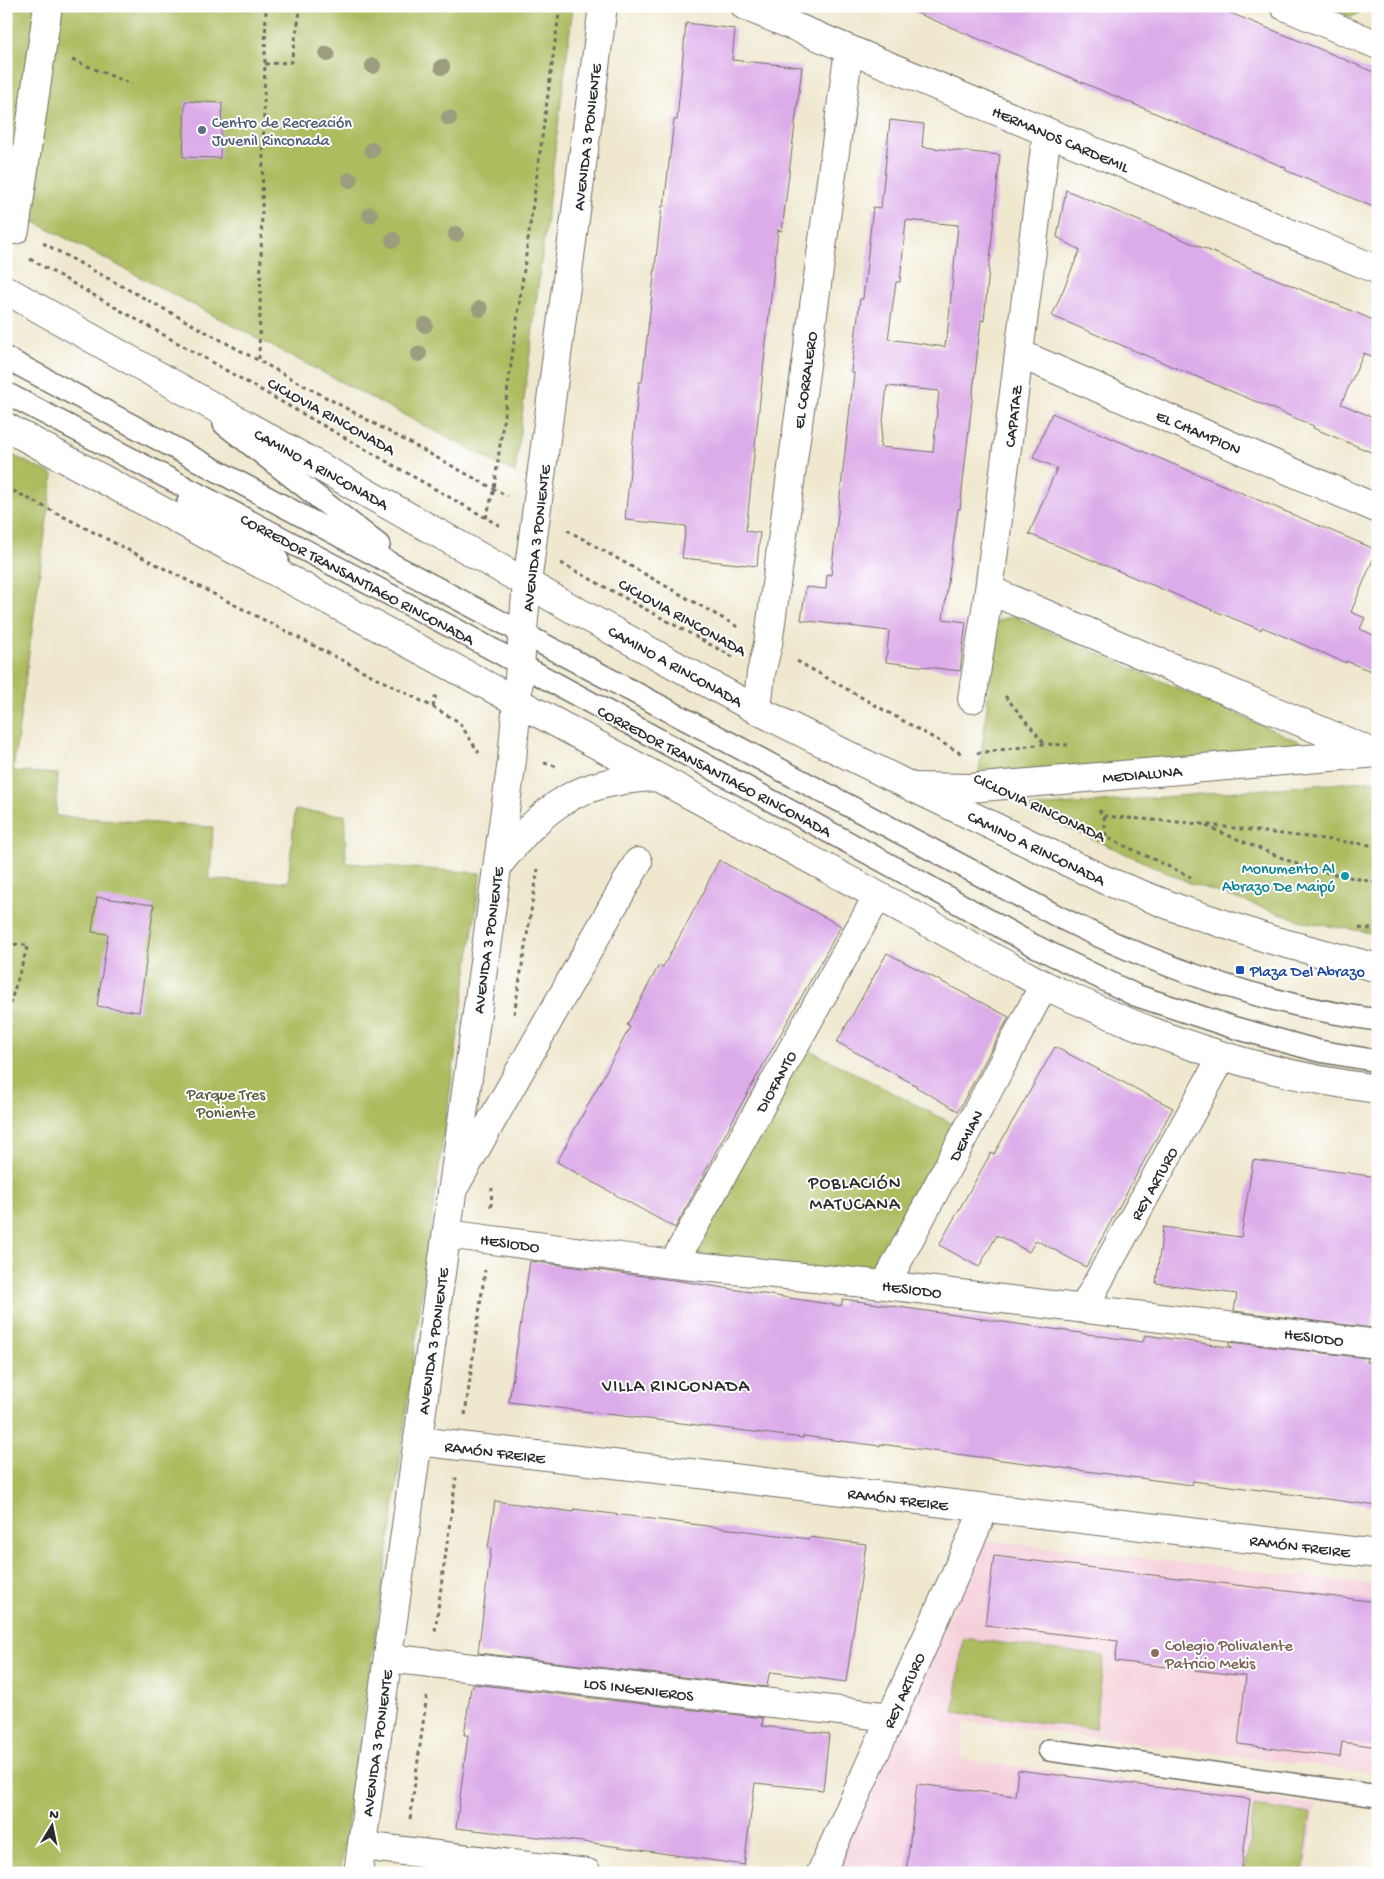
<svg xmlns="http://www.w3.org/2000/svg" width="1384" height="1879" viewBox="0 0 1384 1879" font-family="'Gochi Hand',sans-serif">
  <rect width="100%" height="100%" fill="#fff"/>
  <filter id="ink" filterUnits="userSpaceOnUse"><feTurbulence type="fractalNoise" baseFrequency=".02" numOctaves="2"/><feDisplacementMap in="SourceGraphic" scale="10" xChannelSelector="R" yChannelSelector="G"/><feConvolveMatrix kernelMatrix="1 2 1 2 8 2 1 2 1" color-interpolation-filters="sRGB"/></filter>
  <filter id="wash" filterUnits="userSpaceOnUse"><feTurbulence type="fractalNoise" baseFrequency=".0096" numOctaves="4" result="noise"/><feDisplacementMap in="SourceGraphic" scale="20" xChannelSelector="R" yChannelSelector="G"/><feGaussianBlur stdDeviation="1.12" result="paint"/><feColorMatrix in="noise" values="0 0 0 0 0 0 0 0 0 0 0 0 0 0 0 0 0 1.4 0 .05"/><feComposite in="paint" operator="in"/></filter>
  <g filter="url(#wash)">
    <rect width="100%" height="100%" fill="#efe8cf"/>
    <path fill="#f5cfda" d="M 984,1540 L 1378,1585 L 1378,1774 L 965,1721 L 961,1759 L 1316,1805 L 1306,1873 L 834,1873 Z"/>
    <path fill="#acbc5f" stroke="#6c7445" d="M 6,6 L 573,6 L 515,473 L 6,207 Z
      M 1324,6 L 1362,6 L 1362,11 L 1352,17 Z
      M 6,452 L 53,475 L 13,771 L 58,774 L 56,816 L 213,827 L 210,880 L 288,882 L 295,810 L 345,815 L 346,863 L 481,873 L 431,1224 L 390,1537 L 340,1873 L 6,1873 Z
      M 1013,616 L 1328,754 L 979,773 L 997,621 Z
      M 1378,780 L 1378,934 L 1305,922 L 1190,883 L 1024,808 Z
      M 796,1043 L 967,1131 L 885,1285 L 673,1264 Z
      M 963,1638 L 1104,1656 L 1095,1729 L 954,1712 Z
      M 1254,1806 L 1311,1814 L 1303,1873 L 1245,1873 Z"/>
    <g id="blocks">
      <path fill="#dcabe9" fill-rule="evenodd" d="M 900,6 L 1213,6 L 1327,52 L 1378,74 L 1378,209 L 1285,170 L 1286,168 Z
        M 686,23 L 735,29 L 732,60 L 802,67 L 782,231 L 778,230 L 746,531 L 760,533 L 757,566 L 682,558 L 686,526 L 625,520 L 639,382 L 642,382 L 662,206 L 664,206 L 674,120 L 677,120 Z
        M 185,101 L 222,103 L 220,158 L 183,157 Z
        M 890,120 L 924,124 L 922,147 L 1000,155 L 984,321 L 981,320 L 960,509 L 958,509 L 943,619 L 966,622 L 960,671 L 886,662 L 889,631 L 801,620 L 806,587 L 826,589 L 827,574 L 831,575 L 854,373 L 851,372 L 860,299 L 863,299 L 873,207 L 881,208 ZM 906,220 L 958,225 L 947,338 L 946,338 L 945,347 L 888,339 L 896,282 L 900,282 ZM 887,386 L 939,391 L 933,452 L 880,447 Z
        M 1066,190 L 1378,322 L 1378,359 L 1364,353 L 1341,404 L 1378,419 L 1378,455 L 1313,428 L 1314,426 L 1052,316 L 1080,250 L 1057,237 Z
        M 1052,413 L 1377,550 L 1351,612 L 1365,618 L 1360,629 L 1378,637 L 1378,674 L 1346,661 L 1346,663 L 1262,627 L 1261,630 L 1029,534 L 1057,468 L 1033,458 Z
        M 719,860 L 841,926 L 741,1105 L 675,1228 L 557,1162 L 630,1027 L 627,1025 L 659,965 L 663,967 L 706,888 L 705,888 Z
        M 97,897 L 154,905 L 139,1012 L 97,1006 L 108,934 L 92,932 Z
        M 887,953 L 1009,1017 L 958,1111 L 916,1087 L 917,1086 L 837,1042 Z
        M 1055,1047 L 1173,1108 L 1086,1267 L 1036,1240 L 1029,1252 L 997,1235 L 979,1267 L 939,1245 L 991,1153 L 994,1154 Z
        M 1253,1160 L 1378,1177 L 1378,1288 L 1372,1328 L 1234,1311 L 1237,1294 L 1156,1283 L 1163,1227 L 1241,1237 Z
        M 530,1261 L 680,1281 L 841,1306 L 843,1299 L 1143,1342 L 1145,1335 L 1228,1347 L 1234,1348 L 1229,1345 L 1229,1342 L 1367,1358 L 1366,1362 L 1378,1362 L 1378,1506 L 1193,1481 L 1192,1485 L 880,1444 L 880,1446 L 803,1436 L 803,1438 L 509,1402 Z
        M 495,1501 L 574,1512 L 574,1509 L 809,1539 L 809,1537 L 866,1544 L 846,1682 L 771,1672 L 771,1674 L 769,1674 L 767,1687 L 478,1653 L 491,1549 L 488,1548 Z
        M 994,1556 L 1378,1602 L 1378,1747 L 1342,1742 L 1340,1757 L 1238,1744 L 1246,1676 L 1115,1661 L 1118,1641 L 985,1625 Z
        M 473,1684 L 763,1718 L 762,1726 L 829,1734 L 823,1790 L 755,1783 L 744,1865 L 592,1843 L 456,1828 L 468,1735 L 464,1735 L 471,1687 L 473,1688 Z
        M 1018,1770 L 1250,1799 L 1241,1873 L 906,1873 L 917,1784 L 1015,1796 Z"/>
    </g>
  </g>
  <g filter="url(#ink)">
    <use href="#blocks" fill-opacity="0" stroke="#706d64" stroke-width="1"/>
    <g fill="none" stroke-linecap="round" stroke-linejoin="round">
      <defs>
        <path id="lane" d="M 6,358 L 422,580 L 1061,918 C 1161,968 1266,1005 1378,1020
          M 6,393 L 455,629 L 901,871 L 1031,944 L 1135,995 L 1232,1027 L 1319,1051 L 1378,1061
          M 224,424 L 379,545
          M 188,502 L 278,560
          M 1049,1750 L 1378,1796"/>
        <path id="street" d="M 745,6 L 1378,270
          M 1284,6 L 1378,45
          M 15,230 L 48,6
          M 1020,354 L 1378,509
          M 989,590 L 1369,751
          M 972,699 L 989,590 L 1047,132
          M 757,710 L 761,673 L 768,644 L 849,49
          M 912,787 L 970,788 L 1378,753
          M 452,1191 L 638,862
          M 447,1234 L 673,1264 L 885,1285 L 1378,1344
          M 673,1264 L 877,897
          M 885,1285 L 1044,985
          M 1083,1309 L 1222,1057
          M 418,1441 L 1378,1554
          M 388,1658 L 891,1717
          M 362,1846 L 587,1873
          M 821,1873 L 985,1508"/>
        <path id="secondary" d="M 358,1873 L 512,760 L 527,583 L 603,6"/>
        <path id="primary" d="M 6,290 L 562,603 L 757,710 L 912,787 L 1107,881 L 1179,909 L 1272,940 L 1378,968
          M 6,427 L 1044,985 C 1153,1037 1258,1074 1378,1089
          M 498,865 C 547,804 574,782 655,777"/>
      </defs>
      <use href="#lane" stroke="#706d64" stroke-width="24"/>
      <use href="#street" stroke="#706d64" stroke-width="30"/>
      <use href="#secondary" stroke="#706d64" stroke-width="30"/>
      <use href="#primary" stroke="#706d64" stroke-width="30"/>
      <path stroke="#706d64" stroke-width="3" stroke-dasharray="4 4" stroke-linecap="butt" d="M 72,60 L 132,84
        M 265,64 L 291,62 L 301,6
        M 43,243 L 507,496
        M 30,259 L 502,527
        M 259,359 L 266,6
        M 6,487 L 433,707 L 459,722 L 479,753
        M 486,518 L 494,489 L 560,6
        M 567,530 L 738,627
        M 561,563 L 733,657
        M 797,661 L 962,754
        M 1005,696 L 1044,743
        M 433,707 L 436,694
        M 977,753 L 1044,744 L 1068,745
        M 544,763 L 559,767
        M 1099,810 L 1104,816 L 1106,837 L 1191,877
        M 1104,816 L 1202,824 L 1378,846
        M 1206,826 L 1306,868 L 1378,883
        M 1359,928 L 1378,930
        M 6,944 L 28,945 L 6,1017
        M 514,1014 L 538,869
        M 491,1207 L 492,1188
        M 465,1415 L 485,1270
        M 435,1631 L 456,1478
        M 410,1819 L 427,1694"/>
      <use href="#lane" stroke="#fff" stroke-width="21"/>
      <use href="#street" stroke="#fff" stroke-width="28"/>
      <use href="#secondary" stroke="#fff" stroke-width="28"/>
      <use href="#primary" stroke="#fff" stroke-width="28"/>
    </g>
    <g fill="#9c9c7f">
      <circle cx="327" cy="54" r="8"/>
      <circle cx="373" cy="66" r="8"/>
      <circle cx="442" cy="67" r="8"/>
      <circle cx="449" cy="118" r="8"/>
      <circle cx="372" cy="150" r="8"/>
      <circle cx="350" cy="180" r="8"/>
      <circle cx="370" cy="215" r="8"/>
      <circle cx="456" cy="234" r="8"/>
      <circle cx="393" cy="240" r="8"/>
      <circle cx="480" cy="309" r="8"/>
      <circle cx="425" cy="325" r="8"/>
      <circle cx="419" cy="354" r="8"/>
    </g>
  </g>
  <circle fill="#5c6f8a" stroke="#fff" stroke-width="2" cx="202" cy="130" r="5"/>
  <circle fill="#0f9aa8" stroke="#fff" stroke-width="2" cx="1345" cy="876" r="5"/>
  <rect fill="#1a4fb4" stroke="#fff" stroke-width="2" x="1235" y="965" width="10" height="10" rx="2.5"/>
  <circle fill="#8d6e63" stroke="#fff" stroke-width="2" cx="1155" cy="1653" r="5"/>
  <g text-anchor="middle" stroke-width="4" stroke-linejoin="round" paint-order="stroke">
    <g font-size="16" fill="#4e5e75" stroke="#fff" text-anchor="start">
      <text x="212" y="127">Centro de Recreación<tspan x="212" dy="18">Juvenil Rinconada</tspan></text>
    </g>
    <g font-size="16" fill="#2b2b2b" stroke="#fff">
      <text transform="translate(586 137) rotate(-83)" y="6">AVENIDA 3 PONIENTE</text>
      <text transform="translate(1061 138) rotate(23)" y="6">HERMANOS CARDEMIL</text>
      <text transform="translate(804 380) rotate(-82)" y="6">EL CORRALERO</text>
      <text transform="translate(332 415) rotate(29)" y="6">CICLOVIA RINCONADA</text>
      <text transform="translate(1012 416) rotate(-83)" y="6">CAPATAZ</text>
      <text transform="translate(1199 431) rotate(23)" y="6">EL CHAMPION</text>
      <text transform="translate(322 468) rotate(29)" y="6">CAMINO A RINCONADA</text>
      <text transform="translate(535 538) rotate(-83)" y="6">AVENIDA 3 PONIENTE</text>
      <text transform="translate(358 578) rotate(28)" y="6">CORREDOR TRANSANTIAGO RINCONADA</text>
      <text transform="translate(683 616) rotate(29)" y="6">CICLOVIA RINCONADA</text>
      <text transform="translate(676 665) rotate(29)" y="6">CAMINO A RINCONADA</text>
      <text transform="translate(715 770) rotate(28)" y="6">CORREDOR TRANSANTIAGO RINCONADA</text>
      <text transform="translate(1142 773) rotate(-5)" y="6">MEDIALUNA</text>
      <text transform="translate(1040 806) rotate(25)" y="6">CICLOVIA RINCONADA</text>
      <text transform="translate(1037 847) rotate(26)" y="6">CAMINO A RINCONADA</text>
      <text transform="translate(487 940) rotate(-82)" y="6">AVENIDA 3 PONIENTE</text>
      <text transform="translate(775 1081) rotate(-61)" y="6">DIOFANTO</text>
      <text transform="translate(965 1135) rotate(-62)" y="6">DEMIAN</text>
      <text transform="translate(1153 1183) rotate(-61)" y="6">REY ARTURO</text>
      <text transform="translate(510 1242) rotate(8)" y="6">HESIODO</text>
      <text transform="translate(912 1288) rotate(7)" y="6">HESIODO</text>
      <text transform="translate(1314 1336) rotate(7)" y="6">HESIODO</text>
      <text transform="translate(432 1341) rotate(-82)" y="6">AVENIDA 3 PONIENTE</text>
      <text transform="translate(495 1451) rotate(7)" y="6">RAMÓN FREIRE</text>
      <text transform="translate(898 1498) rotate(7)" y="6">RAMÓN FREIRE</text>
      <text transform="translate(1300 1545) rotate(7)" y="6">RAMÓN FREIRE</text>
      <text transform="translate(639 1688) rotate(7)" y="6">LOS INGENIEROS</text>
      <text transform="translate(903 1690) rotate(-66)" y="6">REY ARTURO</text>
      <text transform="translate(376 1743) rotate(-82)" y="6">AVENIDA 3 PONIENTE</text>
    </g>
    <g font-size="16" fill="#0d838f" stroke="#fff" text-anchor="end">
      <text x="1335" y="873">Monumento Al<tspan x="1335" dy="18">Abrazo De Maipú</tspan></text>
    </g>
    <g font-size="16" fill="#164399" stroke="#fff" text-anchor="start">
      <text x="1250" y="976">Plaza Del Abrazo</text>
    </g>
    <g font-size="16" fill="#585e3d" stroke="#fff">
      <text x="226" y="1099">Parque Tres<tspan x="226" dy="18">Poniente</tspan></text>
    </g>
    <g font-size="16" fill="#785e54" stroke="#fff" text-anchor="start">
      <text x="1165" y="1650">Colegio Polivalente<tspan x="1165" dy="18">Patricio Mekis</tspan></text>
    </g>
    <g font-size="18" letter-spacing="1" fill="#2b2b2b" stroke="#fff">
      <text x="855" y="1188">POBLACIÓN<tspan x="855" dy="21">MATUCANA</tspan></text>
      <text x="676" y="1391">VILLA RINCONADA</text>
    </g>
  </g>
  <rect width="1384" height="1879" fill="none" stroke="#fff" stroke-width="25"/>
  <g transform="translate(52 1826) rotate(10)" stroke="#ffffff" stroke-width="4" paint-order="stroke">
  <path d="M0-4L9 19L0 12L-9 19Z" fill="#2b2b2b"/>
  <text y="-8" font-size="14" font-weight="bold" text-anchor="middle" fill="#2b2b2b">N</text>
  </g>
</svg>
